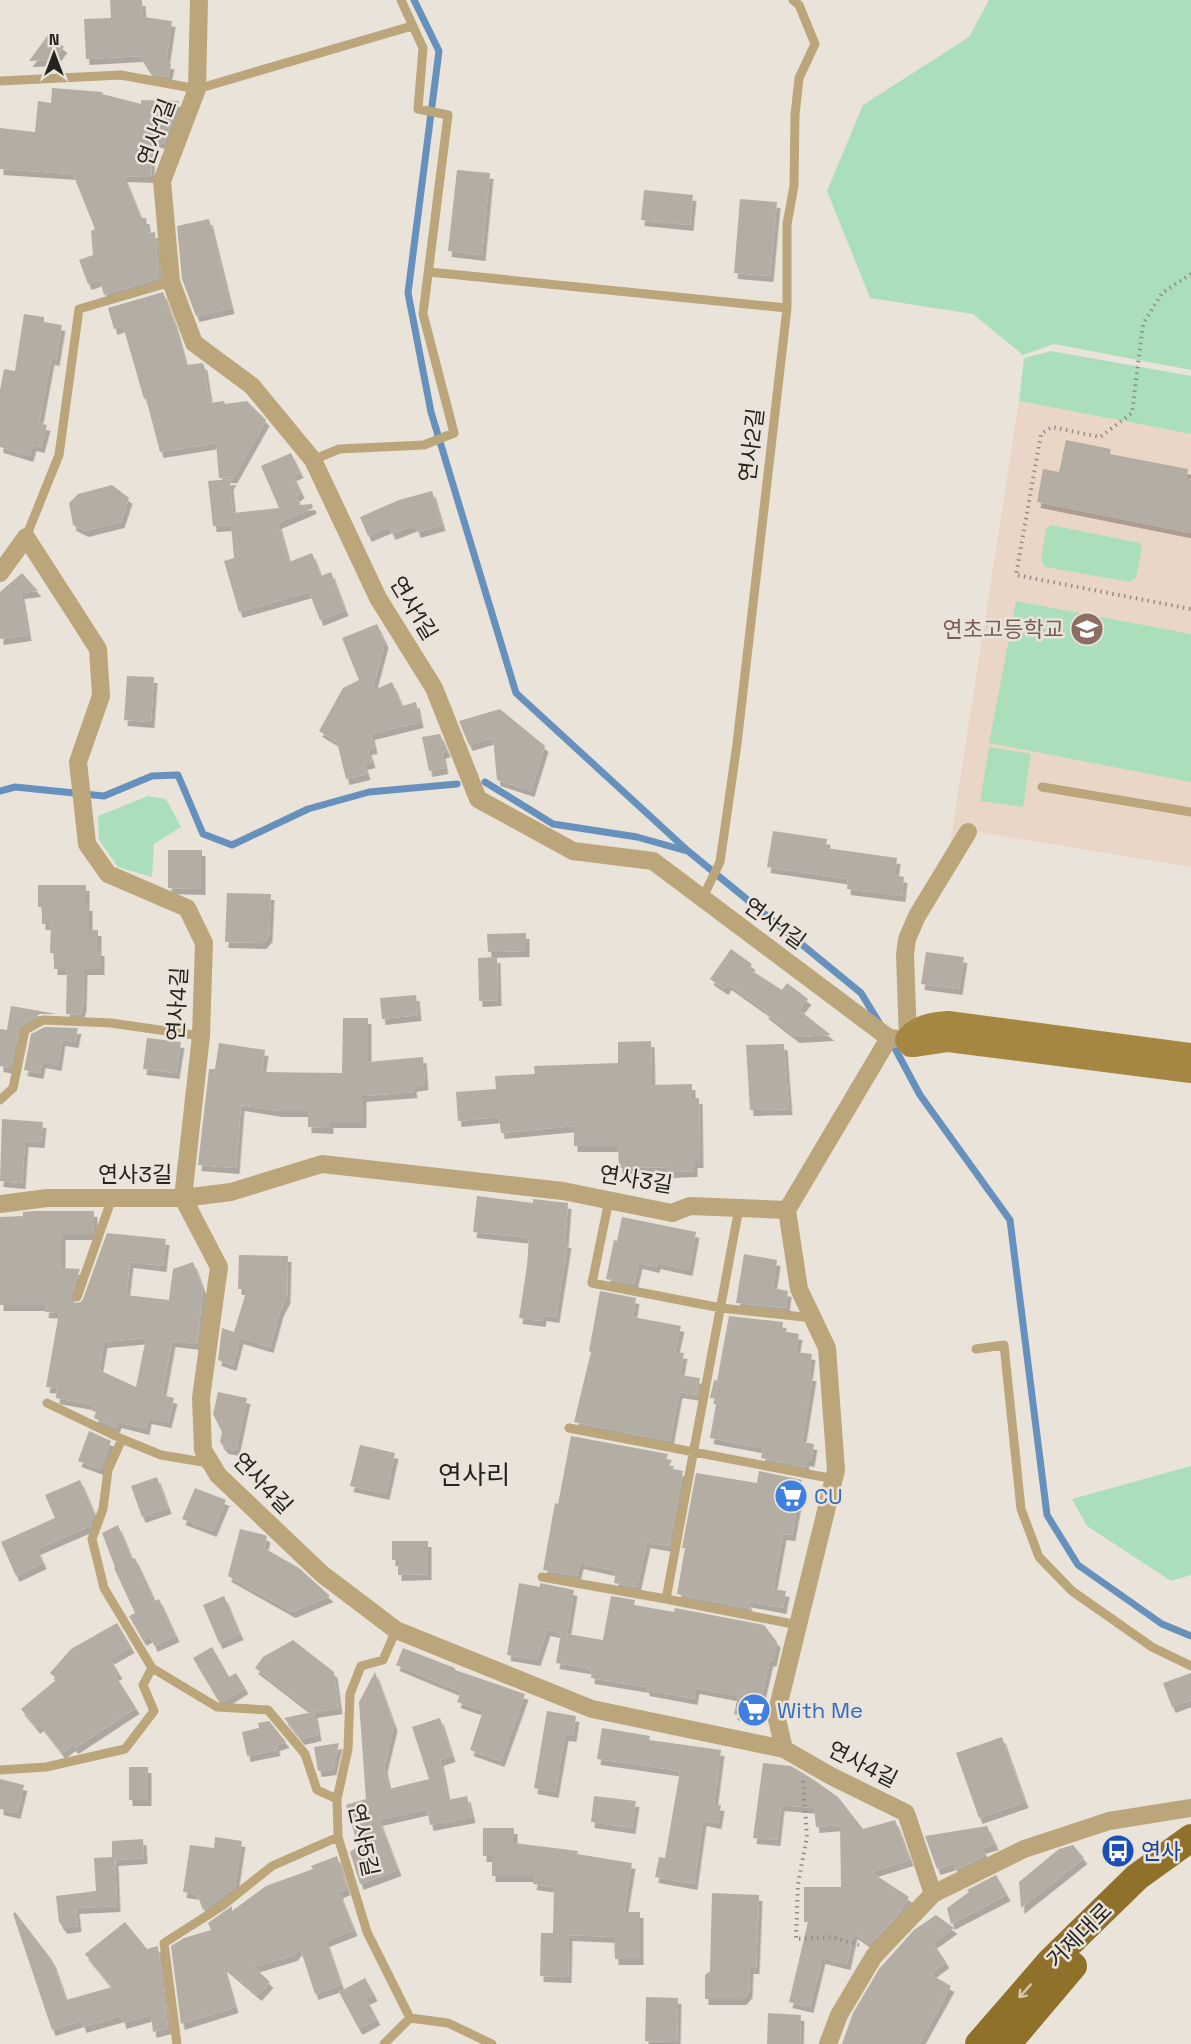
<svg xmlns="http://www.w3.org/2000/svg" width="1191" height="2044" viewBox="0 0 1191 2044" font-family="'Space Grotesk','Noto Sans KR',sans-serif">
  <defs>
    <filter id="shadow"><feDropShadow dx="3.5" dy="6" stdDeviation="0" flood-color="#0004"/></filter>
  </defs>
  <rect width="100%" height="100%" fill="#eae3d9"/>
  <path fill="#ead6c7" d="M 1019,401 L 1191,434 L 1191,867 L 977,832 L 967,823 L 950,845 Z"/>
  <path fill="#abdfbb" d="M 989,0 L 1191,0 L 1191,370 L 1054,344 L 1023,355 L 973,314 L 870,298 L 827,191 L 863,105 L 969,37 Z
    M 1051,351 L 1191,376 L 1191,434 L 1019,401 L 1024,358 Z
    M 1051,525 L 1140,543 L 1142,549 L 1136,578 L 1130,582 L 1045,567 L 1041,561 L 1046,529 Z
    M 1016,601 L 1191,634 L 1191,782 L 989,743 Z
    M 989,747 L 1031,754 L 1023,807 L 980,801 Z
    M 148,796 L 166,799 L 181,827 L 154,844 L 152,877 L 118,867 L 99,840 L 98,816 Z
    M 1191,1466 L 1191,1575 L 1171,1581 L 1087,1526 L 1072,1499 Z"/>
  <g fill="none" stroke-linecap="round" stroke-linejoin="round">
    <path stroke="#6791bd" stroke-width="7" d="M 414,0 L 439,51 L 408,293 L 431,412 L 516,693 L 688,851 L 861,993 L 880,1024
      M 485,782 L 553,824 L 637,837 L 687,851
      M 0,791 L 15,787 L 104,796 L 152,776 L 178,775 L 203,834 L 232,845 L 308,809 L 369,792 L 457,784
      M 891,1041 L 920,1095 L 1010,1220 L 1047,1515 L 1078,1565 L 1162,1624 L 1191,1636"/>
  </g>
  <path fill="#b4ada4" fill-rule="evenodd" filter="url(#shadow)" d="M 110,0 L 142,0 L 143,17 L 172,21 L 166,62 L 171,64 L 168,77 L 151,74 L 140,56 L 86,59 L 84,19 L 111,18 Z
    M 48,35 L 64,47 L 54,60 L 29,61 Z
    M 52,88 L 103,92 L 102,94 L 141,104 L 141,100 L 179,101 L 164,144 L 152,140 L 151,177 L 124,176 L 141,218 L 146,218 L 148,233 L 155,232 L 159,278 L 104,295 L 100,280 L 88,284 L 79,260 L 93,255 L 91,231 L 95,229 L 73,174 L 0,169 L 0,128 L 35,132 L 38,101 L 51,103 Z
    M 457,170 L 490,173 L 482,255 L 448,251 Z
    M 644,190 L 693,195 L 690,225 L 641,220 Z
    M 740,199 L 777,202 L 770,276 L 734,273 Z
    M 209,219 L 231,308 L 196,316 L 182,279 L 177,226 Z
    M 163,292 L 174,322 L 186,365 L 202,363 L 204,365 L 210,403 L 224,401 L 225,404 L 247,401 L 266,420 L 234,477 L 219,478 L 216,443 L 160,452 L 146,398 L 144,399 L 123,326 L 114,329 L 108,308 Z
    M 24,314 L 44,317 L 44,322 L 62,325 L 56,360 L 51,359 L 39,423 L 47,425 L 41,447 L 33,445 L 30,456 L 0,447 L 0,390 L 4,369 L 15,371 Z
    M 1066,440 L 1111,449 L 1110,454 L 1188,469 L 1186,479 L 1191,480 L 1191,533 L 1037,502 L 1043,469 L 1059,472 Z
    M 291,453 L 300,472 L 293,475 L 301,492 L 296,496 L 300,505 L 312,504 L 313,508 L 278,523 L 289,562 L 312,553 L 321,576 L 331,572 L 345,610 L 320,620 L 309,592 L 239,612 L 224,561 L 234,558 L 231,525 L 213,526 L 208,481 L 233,479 L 230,484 L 233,513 L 279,508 L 261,466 Z
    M 112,485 L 129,498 L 121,522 L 85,531 L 73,525 L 69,503 L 78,494 Z
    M 432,491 L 442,525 L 417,532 L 415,525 L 392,534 L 389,527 L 368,536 L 360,517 L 399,500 Z
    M 22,573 L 38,591 L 21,593 L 28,635 L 0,639 L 0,592 Z
    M 377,624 L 385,642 L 372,691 L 392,682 L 402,706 L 416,702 L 420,722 L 371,734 L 374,748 L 368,749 L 372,762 L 364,764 L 367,774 L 346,779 L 337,742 L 319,731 L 343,688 L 359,680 L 342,638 Z
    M 127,676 L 154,677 L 151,722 L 124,720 Z
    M 500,709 L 545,746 L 531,791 L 497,780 L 493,738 L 469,745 L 459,721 Z
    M 440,734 L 447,751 L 442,753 L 445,768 L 429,771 L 422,737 Z
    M 773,831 L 827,839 L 826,848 L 897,858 L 895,875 L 904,877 L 902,896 L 847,889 L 848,879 L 767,867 Z
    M 168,850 L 202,850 L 202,889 L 168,888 Z
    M 38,885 L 86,885 L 86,905 L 89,905 L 89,930 L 98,930 L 98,950 L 101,950 L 101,969 L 84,969 L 83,1005 L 80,1015 L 66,1014 L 67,969 L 54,969 L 54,953 L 50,953 L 51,924 L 42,924 L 42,907 L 38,907 Z
    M 227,893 L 271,894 L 269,936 L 263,943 L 225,942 Z
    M 526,933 L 526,951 L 488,952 L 487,934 Z
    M 731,949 L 752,964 L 749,969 L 782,990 L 787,983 L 808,999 L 799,1010 L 831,1035 L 796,1037 L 765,1013 L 766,1011 L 728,984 L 725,989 L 710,979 Z
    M 926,952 L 964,957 L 959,989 L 921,984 Z
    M 497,957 L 498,1000 L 479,1001 L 478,958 Z
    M 416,995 L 418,1015 L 382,1019 L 380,998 Z
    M 11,1006 L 57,1014 L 40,1014 L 20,1026 L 10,1068 L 0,1066 L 0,1029 L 7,1030 Z
    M 343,1018 L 368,1018 L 368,1062 L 423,1057 L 425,1084 L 413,1086 L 414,1092 L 363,1096 L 363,1122 L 330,1122 L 330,1128 L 308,1127 L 308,1111 L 279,1111 L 241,1105 L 236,1168 L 198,1165 L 209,1069 L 215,1069 L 219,1043 L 265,1050 L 262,1072 L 342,1073 Z
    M 45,1027 L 78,1028 L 75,1042 L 62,1040 L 58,1065 L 42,1062 L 40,1073 L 24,1070 L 31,1034 Z
    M 147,1038 L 181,1042 L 176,1073 L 143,1069 Z
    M 651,1041 L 652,1085 L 692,1084 L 692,1098 L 699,1098 L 700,1162 L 694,1162 L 694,1171 L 668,1172 L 667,1167 L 619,1168 L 618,1146 L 574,1146 L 574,1126 L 501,1133 L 499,1117 L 458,1121 L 456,1092 L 496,1089 L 495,1076 L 535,1074 L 534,1066 L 618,1063 L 618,1042 Z
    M 784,1044 L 789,1109 L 750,1110 L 746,1045 Z
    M 2,1119 L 43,1122 L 41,1142 L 25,1141 L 22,1183 L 0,1181 Z
    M 477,1196 L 533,1203 L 533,1199 L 568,1203 L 565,1242 L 568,1242 L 556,1317 L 543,1315 L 542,1321 L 519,1318 L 527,1266 L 529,1238 L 473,1232 Z
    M 35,1211 L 94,1211 L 94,1228 L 92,1234 L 62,1234 L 62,1268 L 80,1269 L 71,1295 L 72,1301 L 75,1303 L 81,1302 L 83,1299 L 107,1233 L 166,1239 L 163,1266 L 130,1262 L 126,1295 L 169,1300 L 173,1269 L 193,1262 L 203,1289 L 197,1344 L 172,1341 L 162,1395 L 174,1398 L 168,1422 L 148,1418 L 146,1429 L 118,1422 L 116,1428 L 94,1418 L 96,1412 L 91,1410 L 94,1405 L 56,1398 L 57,1388 L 46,1387 L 59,1313 L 45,1312 L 46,1305 L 0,1305 L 0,1217 L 23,1216 L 23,1212 ZM 146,1338 L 136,1387 L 99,1370 L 104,1342 Z
    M 622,1217 L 696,1232 L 689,1270 L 657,1263 L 656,1267 L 639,1263 L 634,1284 L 606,1279 L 614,1240 L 617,1241 Z
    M 744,1254 L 777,1260 L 773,1288 L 788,1291 L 786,1308 L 736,1303 Z
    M 239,1255 L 288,1256 L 287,1297 L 280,1311 L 270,1347 L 240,1338 L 233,1365 L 218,1360 L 222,1328 L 234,1332 L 247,1289 L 238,1289 Z
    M 600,1291 L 636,1298 L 633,1317 L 681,1326 L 675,1352 L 684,1353 L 680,1375 L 700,1378 L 697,1395 L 679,1392 L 670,1441 L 574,1422 L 591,1352 L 589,1351 Z
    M 729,1316 L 783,1322 L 782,1331 L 799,1334 L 796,1352 L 812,1354 L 809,1375 L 813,1375 L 802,1442 L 814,1444 L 811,1461 L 806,1460 L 805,1467 L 761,1458 L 763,1448 L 710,1438 L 717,1399 L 710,1398 L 714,1380 L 717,1381 Z
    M 218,1392 L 247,1398 L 236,1450 L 225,1448 L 220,1442 L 222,1432 L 213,1414 Z
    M 89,1431 L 111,1441 L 100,1469 L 78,1461 Z
    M 571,1436 L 668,1454 L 666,1460 L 670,1460 L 669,1468 L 683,1471 L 669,1546 L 647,1542 L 637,1587 L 614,1583 L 616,1571 L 580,1563 L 577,1576 L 543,1570 L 555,1503 L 558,1504 Z
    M 360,1445 L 395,1453 L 386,1494 L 350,1486 Z
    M 759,1471 L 802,1480 L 792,1535 L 783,1534 L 773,1589 L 786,1591 L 783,1608 L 746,1601 L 752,1609 L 677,1594 L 685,1548 L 682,1548 L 696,1473 L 757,1483 Z
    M 157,1477 L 168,1508 L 142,1517 L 131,1486 Z
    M 80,1480 L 94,1513 L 90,1526 L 37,1549 L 43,1563 L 16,1576 L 1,1542 L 55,1518 L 45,1495 Z
    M 195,1488 L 226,1500 L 213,1531 L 182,1519 Z
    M 118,1525 L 132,1559 L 135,1558 L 155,1601 L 159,1599 L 176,1636 L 154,1646 L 150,1636 L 143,1640 L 129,1616 L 135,1613 L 114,1568 L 115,1567 L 102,1533 Z
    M 240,1529 L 265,1535 L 267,1537 L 264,1548 L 299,1568 L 330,1596 L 292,1612 L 228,1576 Z
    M 392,1541 L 428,1541 L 428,1574 L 398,1575 L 398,1560 L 392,1560 Z
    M 519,1583 L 540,1587 L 540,1583 L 574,1590 L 567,1634 L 603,1640 L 611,1596 L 635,1600 L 634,1605 L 674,1612 L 675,1608 L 764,1625 L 777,1642 L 773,1661 L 770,1660 L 756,1719 L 734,1714 L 738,1696 L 696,1688 L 694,1699 L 646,1690 L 646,1687 L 591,1678 L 592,1669 L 556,1663 L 561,1633 L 547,1630 L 537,1660 L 507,1655 Z
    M 224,1596 L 240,1634 L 219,1643 L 203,1605 Z
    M 117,1623 L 131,1647 L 110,1659 L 119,1673 L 115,1675 L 136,1708 L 75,1748 L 72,1745 L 62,1753 L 40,1725 L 37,1728 L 21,1709 L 57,1679 L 50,1673 L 71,1649 Z
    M 293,1640 L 334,1672 L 339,1708 L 314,1712 L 318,1735 L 301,1739 L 284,1718 L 312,1712 L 255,1668 L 263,1657 Z
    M 212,1647 L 229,1677 L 236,1673 L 245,1688 L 224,1701 L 218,1700 L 193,1658 Z
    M 403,1648 L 455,1668 L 455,1670 L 525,1694 L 501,1761 L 470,1750 L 483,1711 L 457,1702 L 461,1692 L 396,1665 Z
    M 375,1672 L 394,1725 L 384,1767 L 389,1789 L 429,1779 L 412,1727 L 440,1718 L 452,1756 L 440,1760 L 448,1800 L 467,1796 L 472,1817 L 430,1825 L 427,1809 L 379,1820 L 398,1870 L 360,1884 L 350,1852 L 358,1846 L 346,1805 L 366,1799 L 359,1702 Z
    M 1191,1673 L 1191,1700 L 1172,1707 L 1163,1683 Z
    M 547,1711 L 576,1716 L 573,1736 L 565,1735 L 555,1792 L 534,1788 Z
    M 269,1721 L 286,1742 L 276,1745 L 277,1750 L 247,1756 L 242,1732 L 259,1728 L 258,1723 Z
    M 602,1728 L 650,1736 L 649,1740 L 721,1750 L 714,1804 L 721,1805 L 718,1823 L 703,1820 L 694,1884 L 655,1877 L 659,1857 L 665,1858 L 680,1771 L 597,1759 Z
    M 1002,1737 L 1025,1802 L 979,1818 L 956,1753 Z
    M 339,1743 L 333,1769 L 318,1771 L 314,1747 Z
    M 763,1763 L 791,1766 L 811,1778 L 838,1797 L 863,1829 L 895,1820 L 910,1860 L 871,1872 L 909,1897 L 896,1917 L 870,1944 L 854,1933 L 847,1964 L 822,1958 L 810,2007 L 789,2002 L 808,1922 L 804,1922 L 804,1887 L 841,1887 L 840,1825 L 816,1827 L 814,1808 L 781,1805 L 777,1840 L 753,1838 Z
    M 129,1767 L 148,1767 L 148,1800 L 129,1800 Z
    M 0,1779 L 24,1785 L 17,1813 L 0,1809 Z
    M 594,1796 L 636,1801 L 632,1828 L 591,1822 Z
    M 987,1826 L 995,1844 L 982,1848 L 986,1855 L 956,1870 L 953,1864 L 937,1869 L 925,1836 Z
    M 483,1828 L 514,1828 L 514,1843 L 578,1851 L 577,1854 L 632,1863 L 624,1912 L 640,1912 L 640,1959 L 615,1959 L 614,1937 L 569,1935 L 568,1977 L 540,1976 L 541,1933 L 553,1933 L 554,1887 L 533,1884 L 535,1876 L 492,1876 L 492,1856 L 483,1856 Z
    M 215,1837 L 242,1841 L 235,1887 L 203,1910 L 197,1894 L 183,1892 L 190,1845 L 214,1848 Z
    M 143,1839 L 144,1858 L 115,1860 L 117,1906 L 76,1908 L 78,1926 L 64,1928 L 59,1922 L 56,1896 L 96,1891 L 94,1858 L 112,1857 L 112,1841 Z
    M 1073,1845 L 1084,1858 L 1021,1908 L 1019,1882 L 1059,1849 Z
    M 337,1856 L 347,1889 L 340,1892 L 340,1895 L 354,1930 L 326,1941 L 341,1985 L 315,1994 L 300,1948 L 294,1955 L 254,1967 L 270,1982 L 258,1995 L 223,1965 L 235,2007 L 181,2024 L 171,1946 L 184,1938 L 211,1930 L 208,1923 L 232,1906 L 232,1911 L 266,1886 L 313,1869 L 311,1866 Z
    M 996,1875 L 1007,1895 L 951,1924 L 947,1908 L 969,1892 L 967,1890 Z
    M 712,1893 L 759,1895 L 756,1968 L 750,1968 L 749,1992 L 743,1999 L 705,1999 L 705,1975 L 710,1971 Z
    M 15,1912 L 52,1960 L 66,2000 L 112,1987 L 85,1954 L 125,1922 L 147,1949 L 158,1946 L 168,2028 L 153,2032 L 151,2015 L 123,2023 L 121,2016 L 83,2027 L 81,2021 L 52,2030 L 13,1914 Z
    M 936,1915 L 954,1928 L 933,1943 L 946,1962 L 930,1974 L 951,1986 L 919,2044 L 842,2044 L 853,2013 L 879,1969 L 914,1930 Z
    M 365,1978 L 374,1995 L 366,1999 L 377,2019 L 359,2029 L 339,1992 Z
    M 646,1997 L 678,1998 L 677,2042 L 645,2041 Z
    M 768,2013 L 801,2015 L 800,2044 L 767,2044 Z"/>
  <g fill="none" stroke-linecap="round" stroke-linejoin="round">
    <path stroke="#928d86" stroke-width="4" stroke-dasharray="1.5 4.5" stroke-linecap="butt" d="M 1191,274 L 1162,293 L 1143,324 L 1132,413 L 1100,437 L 1052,427 L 1041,434 L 1016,575 L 1191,609
      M 803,1781 L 807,1837 L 798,1884 L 796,1939 L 831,1937 L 859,1945"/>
    <path stroke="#baa67a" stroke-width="9" d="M 0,81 L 121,75 L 197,89 L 412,26
      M 429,272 L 787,308
      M 313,460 L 339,449 L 424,445 L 454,433 L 423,314 L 448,115 L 418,109 L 423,48 L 401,0
      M 26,537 L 59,455 L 79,309 L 171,282
      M 1042,787 L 1191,812
      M 702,899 L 720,862 L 737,744 L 787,308 L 787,224 L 794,186 L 795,115 L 799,78 L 815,44 L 799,5 L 793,0
      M 0,1100 L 13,1088 L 25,1030 L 43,1020 L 111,1023 L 201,1036
      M 609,1200 L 592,1283 L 721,1308 L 813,1318
      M 739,1208 L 666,1599 L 798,1625
      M 77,1297 L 112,1198
      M 976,1349 L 1004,1345 L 1021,1509 L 1039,1557 L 1072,1591 L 1152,1647 L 1191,1666
      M 47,1403 L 122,1439 L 161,1455 L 209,1463
      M 569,1428 L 834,1479
      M 122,1439 L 108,1470 L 103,1509 L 92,1539 L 104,1588 L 152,1668
      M 542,1577 L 666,1599
      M 0,1770 L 46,1767 L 125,1749 L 154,1711 L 143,1685 L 152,1668 L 217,1707 L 268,1710 L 305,1754 L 317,1790 L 337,1799 L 338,1837 L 367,1932 L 410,2018
      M 337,1799 L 348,1749 L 350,1694 L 361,1666 L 383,1660 L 396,1630
      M 177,2044 L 164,1943 L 222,1906 L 272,1866 L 338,1837
      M 384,2044 L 410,2018 L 448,2023 L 492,2044"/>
    <path stroke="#baa67a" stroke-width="18" d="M 199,0 L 197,89 L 162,181 L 171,282 L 194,343 L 252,386 L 313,460 L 378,598 L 434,688 L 478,799 L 573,851 L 653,861 L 889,1038 L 908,1040 L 905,955 L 907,939 L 917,916 L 968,832
      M 0,573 L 26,537 L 98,649 L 101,696 L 78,762 L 87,844 L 108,874 L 187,908 L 204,943 L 201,1036 L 183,1198 L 219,1267 L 201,1398 L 203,1450 L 218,1475 L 322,1574 L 396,1630 L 592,1709 L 784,1749 L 831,1776 L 906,1813 L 933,1894 L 874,1956 L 839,2015 L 828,2044
      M 0,1204 L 47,1198 L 183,1198 L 231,1192 L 322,1164 L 563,1191 L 672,1213 L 690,1206 L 787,1210 L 799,1289 L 827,1348 L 836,1470 L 776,1715 L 784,1749
      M 787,1210 L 889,1038
      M 933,1894 L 1024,1849 L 1109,1821 L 1191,1808"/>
    <path stroke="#a58741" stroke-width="26" d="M 1191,1056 L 948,1024 C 933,1025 918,1027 908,1040 L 911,1044 L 915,1044 L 948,1039 L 1191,1070"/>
    <path stroke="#8f712a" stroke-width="28" d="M 979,2044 L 1051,1961 L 1137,1877 L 1191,1838
      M 1007,2044 L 1073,1966"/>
  </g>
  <defs><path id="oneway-shaft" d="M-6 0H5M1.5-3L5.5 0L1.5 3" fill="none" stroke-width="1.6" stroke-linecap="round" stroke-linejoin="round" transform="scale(1.5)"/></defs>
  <use stroke="#d3c6ad" href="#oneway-shaft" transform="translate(1025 1991) rotate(132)"/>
  <defs>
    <symbol id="school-disc" viewBox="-11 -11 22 22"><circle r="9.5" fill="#8d6e63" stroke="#eae3d9"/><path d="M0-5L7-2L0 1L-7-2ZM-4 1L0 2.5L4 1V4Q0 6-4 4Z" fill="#fff"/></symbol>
    <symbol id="supermarket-disc" viewBox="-11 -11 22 22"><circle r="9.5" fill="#3f7fe0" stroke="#eae3d9"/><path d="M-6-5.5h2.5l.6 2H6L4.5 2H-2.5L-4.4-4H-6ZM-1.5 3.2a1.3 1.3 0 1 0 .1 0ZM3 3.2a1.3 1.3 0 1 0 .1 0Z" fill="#fff"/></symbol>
    <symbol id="bus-disc" viewBox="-11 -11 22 22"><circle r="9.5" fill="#1a4fb4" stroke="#eae3d9"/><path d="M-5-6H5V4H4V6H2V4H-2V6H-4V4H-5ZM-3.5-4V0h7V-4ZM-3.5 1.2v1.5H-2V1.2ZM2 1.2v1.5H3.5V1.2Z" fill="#fff"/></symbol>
  </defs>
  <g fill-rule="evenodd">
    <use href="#school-disc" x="1068" y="610" width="38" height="38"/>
    <use href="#supermarket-disc" x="772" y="1477" width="38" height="38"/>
    <use href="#supermarket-disc" x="735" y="1691" width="38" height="38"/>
    <use href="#bus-disc" x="1099" y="1832" width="38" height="38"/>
  </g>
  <g text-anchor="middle" stroke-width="5" stroke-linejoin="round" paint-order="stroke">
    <g font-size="22" fill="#25231f" stroke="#eae3d9">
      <text transform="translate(156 132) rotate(-70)" y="8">연사1길</text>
      <text transform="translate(751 445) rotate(-83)" y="8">연사2길</text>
      <text transform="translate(414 608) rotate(59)" y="8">연사1길</text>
      <text transform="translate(775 923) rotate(36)" y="8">연사1길</text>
      <text transform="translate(177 1004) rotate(-87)" y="8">연사4길</text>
      <text x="135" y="1182">연사3길</text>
      <text transform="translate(636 1179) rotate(9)" y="8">연사3길</text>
      <text transform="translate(263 1483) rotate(46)" y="8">연사4길</text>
      <text transform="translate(863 1764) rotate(27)" y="8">연사4길</text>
      <text transform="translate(364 1840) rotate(78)" y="8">연사5길</text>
      <text transform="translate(1079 1935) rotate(-45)" y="8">거제대로</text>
    </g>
    <g font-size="22" fill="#785e54" stroke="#eae3d9" text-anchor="end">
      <text x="1064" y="637">연초고등학교</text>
    </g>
    <g font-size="22" fill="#366cbe" stroke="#eae3d9" text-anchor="start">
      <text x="814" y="1504">CU</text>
      <text x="777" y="1718">With Me</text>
    </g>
    <g font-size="22" fill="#164399" stroke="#eae3d9" text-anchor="start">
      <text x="1141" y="1859">연사</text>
    </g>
    <g font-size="26" fill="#25231f" stroke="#eae3d9">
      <text x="474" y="1484">연사리</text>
    </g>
  </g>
  <g transform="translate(54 54)" stroke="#eae3d9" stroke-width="4.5" paint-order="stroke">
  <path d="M0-4.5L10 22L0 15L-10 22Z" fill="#25231f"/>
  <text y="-9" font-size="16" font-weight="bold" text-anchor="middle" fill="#25231f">N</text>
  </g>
</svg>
